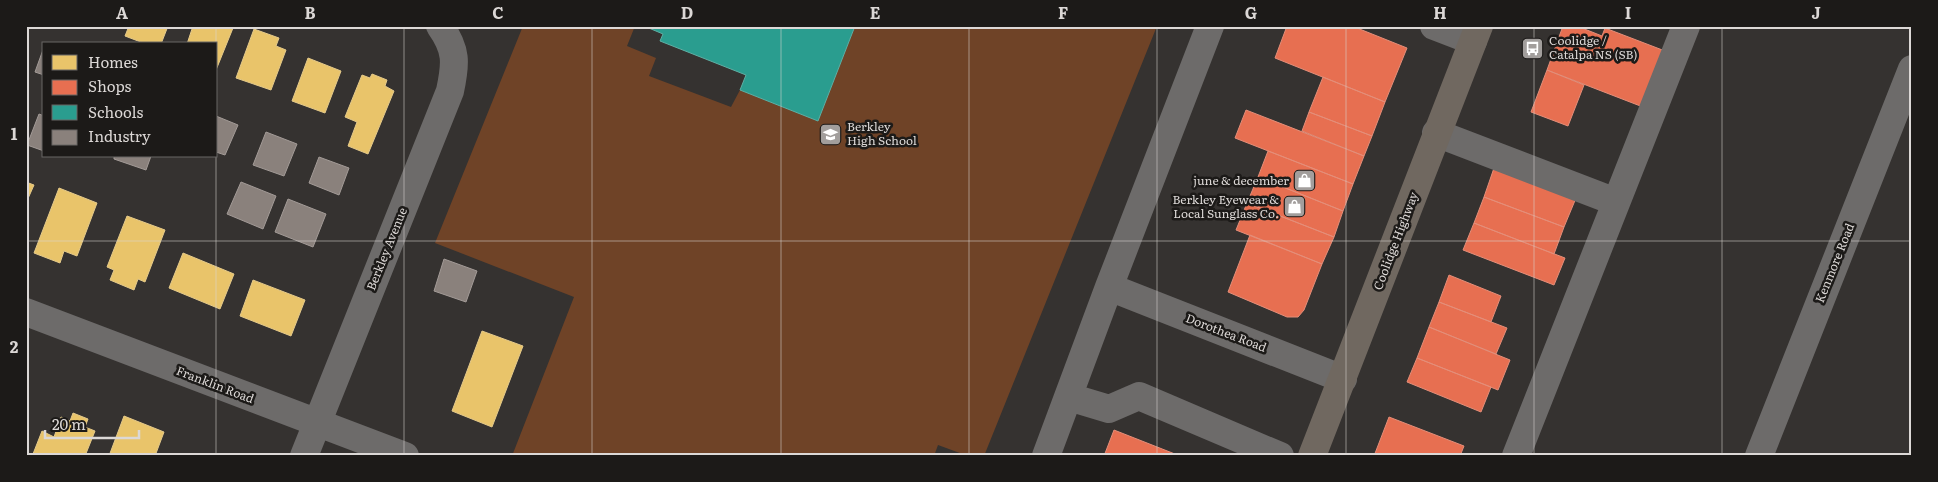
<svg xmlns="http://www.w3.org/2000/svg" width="1938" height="482" viewBox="0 0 1938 482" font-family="Literata,serif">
  <rect width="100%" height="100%" fill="#353230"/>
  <path fill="#6f4327" d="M 523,26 L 635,26 L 627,46 L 656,58 L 649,76 L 731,107 L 740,90 L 818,121 L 855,26 L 1157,26 L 984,456 L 968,456 L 938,445 L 934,456 L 512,456 L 574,297 L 435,243 Z"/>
  <path fill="#e9c46a" stroke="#e5ca8a" d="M 129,26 L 168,26 L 161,44 L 146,44 L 125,36 Z
    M 193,26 L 233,28 L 216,70 L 216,44 L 187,44 Z
    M 254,29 L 279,38 L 276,46 L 286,50 L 271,90 L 236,78 Z
    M 308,58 L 341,71 L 325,113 L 292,101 Z
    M 372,74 L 387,80 L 385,86 L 394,91 L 368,154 L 348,146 L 357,122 L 345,117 L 362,75 L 370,78 Z
    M 26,182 L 34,185 L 26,203 Z
    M 59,188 L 97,203 L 77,256 L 64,251 L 60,263 L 34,253 Z
    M 127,216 L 165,230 L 145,282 L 138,279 L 134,290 L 110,280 L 114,270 L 107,267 Z
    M 183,253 L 234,274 L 220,309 L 169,288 Z
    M 253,280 L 305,300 L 291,336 L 240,316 Z
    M 482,331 L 523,346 L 492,427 L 452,411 Z
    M 73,413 L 88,419 L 85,427 L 95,431 L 85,456 L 38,456 L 33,454 L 42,431 L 54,437 L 61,417 L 70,421 Z
    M 124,416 L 164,432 L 155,456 L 109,456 Z"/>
  <path fill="#e76f51" stroke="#e48e79" d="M 1287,26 L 1352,26 L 1407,48 L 1385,102 L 1275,58 Z
    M 1563,26 L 1577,26 L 1602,36 L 1605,28 L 1665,51 L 1643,107 L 1547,70 Z
    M 1547,70 L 1584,85 L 1568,126 L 1531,112 Z
    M 1323,77 L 1385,102 L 1372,136 L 1309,112 Z
    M 1246,110 L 1364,156 L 1353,184 L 1235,138 Z
    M 1309,112 L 1372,136 L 1364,156 L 1302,131 Z
    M 1268,151 L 1353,184 L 1343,211 L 1258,177 Z
    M 1494,168 L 1576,198 L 1564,227 L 1484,197 Z
    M 1258,177 L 1343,211 L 1334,237 L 1247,203 Z
    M 1484,197 L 1564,227 L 1554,254 L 1474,223 Z
    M 1247,203 L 1334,237 L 1322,264 L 1236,230 Z
    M 1474,223 L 1565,258 L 1554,285 L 1463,250 Z
    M 1250,235 L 1322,264 L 1304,310 L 1298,317 L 1287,317 L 1228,292 Z
    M 1449,275 L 1501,296 L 1491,322 L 1439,302 Z
    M 1439,302 L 1507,328 L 1496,354 L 1429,327 Z
    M 1429,327 L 1510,360 L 1498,390 L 1417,358 Z
    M 1417,358 L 1491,387 L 1481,412 L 1407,382 Z
    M 1389,417 L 1464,446 L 1460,456 L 1374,456 Z
    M 1114,430 L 1180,456 L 1104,456 Z"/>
  <path fill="#2a9d8f" stroke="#5fafa4" d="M 644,26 L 855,26 L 818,121 L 740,90 L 746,75 L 660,41 L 663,34 Z"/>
  <path fill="#8a817c" stroke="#a39b97" d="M 44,47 L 44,75 L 35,72 Z
    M 39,114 L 44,116 L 44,151 L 27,145 Z
    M 216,116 L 238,125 L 225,155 L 216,152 Z
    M 266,132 L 297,144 L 284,176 L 253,165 Z
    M 114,156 L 151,156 L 146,170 L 114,159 Z
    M 319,157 L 349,168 L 339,195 L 309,183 Z
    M 241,182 L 276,196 L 263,229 L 227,214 Z
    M 288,199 L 326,214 L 313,247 L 275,232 Z
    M 444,259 L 477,271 L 466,302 L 434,291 Z"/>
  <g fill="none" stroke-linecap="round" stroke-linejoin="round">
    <path stroke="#6d6b6a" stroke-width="28" d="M 1434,26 L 1473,41
      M 1436,133 L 1616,202
      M 1109,287 L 1343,379
      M 26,312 L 405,456
      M 1069,397 L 1109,409 L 1139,396 L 1280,456
      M 304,456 L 450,91 C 456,63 457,50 440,26
      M 1046,456 L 1109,287 L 1210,26
      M 1516,456 L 1686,26
      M 1759,456 L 1912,69"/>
    <path stroke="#706860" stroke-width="28" d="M 1312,456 L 1479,26"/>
  </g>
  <path fill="none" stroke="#dcd8d6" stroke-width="1" stroke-opacity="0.55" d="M 216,26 L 216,44M 404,26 L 404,456M 592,26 L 592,456M 781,26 L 781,456M 969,26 L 969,456M 1157,26 L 1157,456M 1346,26 L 1346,456M 1534,26 L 1534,456M 1722,26 L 1722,456M 216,156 L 216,456M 26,241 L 1912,241"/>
  <defs>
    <symbol id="bus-square" viewBox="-11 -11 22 22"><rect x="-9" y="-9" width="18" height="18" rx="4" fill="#a29e9c" stroke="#1c1a18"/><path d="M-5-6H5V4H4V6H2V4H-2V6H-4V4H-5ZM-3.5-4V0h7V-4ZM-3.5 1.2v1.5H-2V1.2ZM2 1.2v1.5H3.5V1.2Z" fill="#fff"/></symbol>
    <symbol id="school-square" viewBox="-11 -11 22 22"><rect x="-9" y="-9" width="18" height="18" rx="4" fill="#a29e9c" stroke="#1c1a18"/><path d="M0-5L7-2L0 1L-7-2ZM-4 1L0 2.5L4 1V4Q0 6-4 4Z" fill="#fff"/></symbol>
    <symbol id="shop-square" viewBox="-11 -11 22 22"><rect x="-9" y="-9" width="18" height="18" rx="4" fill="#a29e9c" stroke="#1c1a18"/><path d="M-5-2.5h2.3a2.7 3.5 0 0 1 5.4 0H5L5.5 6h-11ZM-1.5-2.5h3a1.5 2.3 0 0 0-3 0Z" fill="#fff"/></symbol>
  </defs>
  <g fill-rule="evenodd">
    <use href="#bus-square" x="1520" y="36" width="25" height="25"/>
    <use href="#school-square" x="818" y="122" width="25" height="25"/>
    <use href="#shop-square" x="1292" y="168" width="25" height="25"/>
    <use href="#shop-square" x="1282" y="194" width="25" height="25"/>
  </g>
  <g text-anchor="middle" stroke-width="5" stroke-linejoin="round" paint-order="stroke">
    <g font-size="12" fill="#dcd8d6" stroke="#1c1a18" text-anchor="start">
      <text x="1549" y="45">Coolidge /<tspan x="1549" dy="14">Catalpa NS (SB)</tspan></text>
      <text x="847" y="131">Berkley<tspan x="847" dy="14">High School</tspan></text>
      <text x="1289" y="185" text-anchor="end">june &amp; december</text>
      <text x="1279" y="204" text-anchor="end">Berkley Eyewear &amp;<tspan x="1279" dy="14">Local Sunglass Co.</tspan></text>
    </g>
    <g font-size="12" fill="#dcd8d6" stroke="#1c1a18">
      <text transform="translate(1396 241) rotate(-69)" y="4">Coolidge Highway</text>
      <text transform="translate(387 249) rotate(-68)" y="4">Berkley Avenue</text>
      <text transform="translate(1835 263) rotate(-68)" y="4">Kenmore Road</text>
      <text transform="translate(1226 333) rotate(21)" y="4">Dorothea Road</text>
      <text transform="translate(215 385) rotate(21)" y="4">Franklin Road</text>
    </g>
  </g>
  <rect width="1938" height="482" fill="none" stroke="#1c1a18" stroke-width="55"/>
  <rect x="42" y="42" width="175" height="115" fill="#1c1a18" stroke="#696664"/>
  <rect x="52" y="55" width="25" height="15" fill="#e9c46a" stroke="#696664"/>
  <text x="88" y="68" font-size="15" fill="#dcd8d6">Homes</text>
  <rect x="52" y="80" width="25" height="15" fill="#e76f51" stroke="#696664"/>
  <text x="88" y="92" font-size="15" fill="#dcd8d6">Shops</text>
  <rect x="52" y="105" width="25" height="15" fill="#2a9d8f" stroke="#696664"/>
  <text x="88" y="118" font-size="15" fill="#dcd8d6">Schools</text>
  <rect x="52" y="130" width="25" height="15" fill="#8a817c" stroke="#696664"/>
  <text x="88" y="142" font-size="15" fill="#dcd8d6">Industry</text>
  <path d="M45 430v8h94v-8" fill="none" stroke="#dcd8d6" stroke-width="2.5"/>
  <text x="52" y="430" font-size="15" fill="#dcd8d6" stroke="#1c1a18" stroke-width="4" paint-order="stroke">20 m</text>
  <rect x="28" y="28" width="1882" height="426" fill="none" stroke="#dcd8d6" stroke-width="2"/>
  <g font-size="16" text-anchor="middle" font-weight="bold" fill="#dcd8d6">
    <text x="122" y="19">A</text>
    <text x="310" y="19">B</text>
    <text x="498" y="19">C</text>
    <text x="687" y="19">D</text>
    <text x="875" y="19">E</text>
    <text x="1063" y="19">F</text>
    <text x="1251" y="19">G</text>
    <text x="1440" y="19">H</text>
    <text x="1628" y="19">I</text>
    <text x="1816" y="19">J</text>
    <text x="14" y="140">1</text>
    <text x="14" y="353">2</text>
  </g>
</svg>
